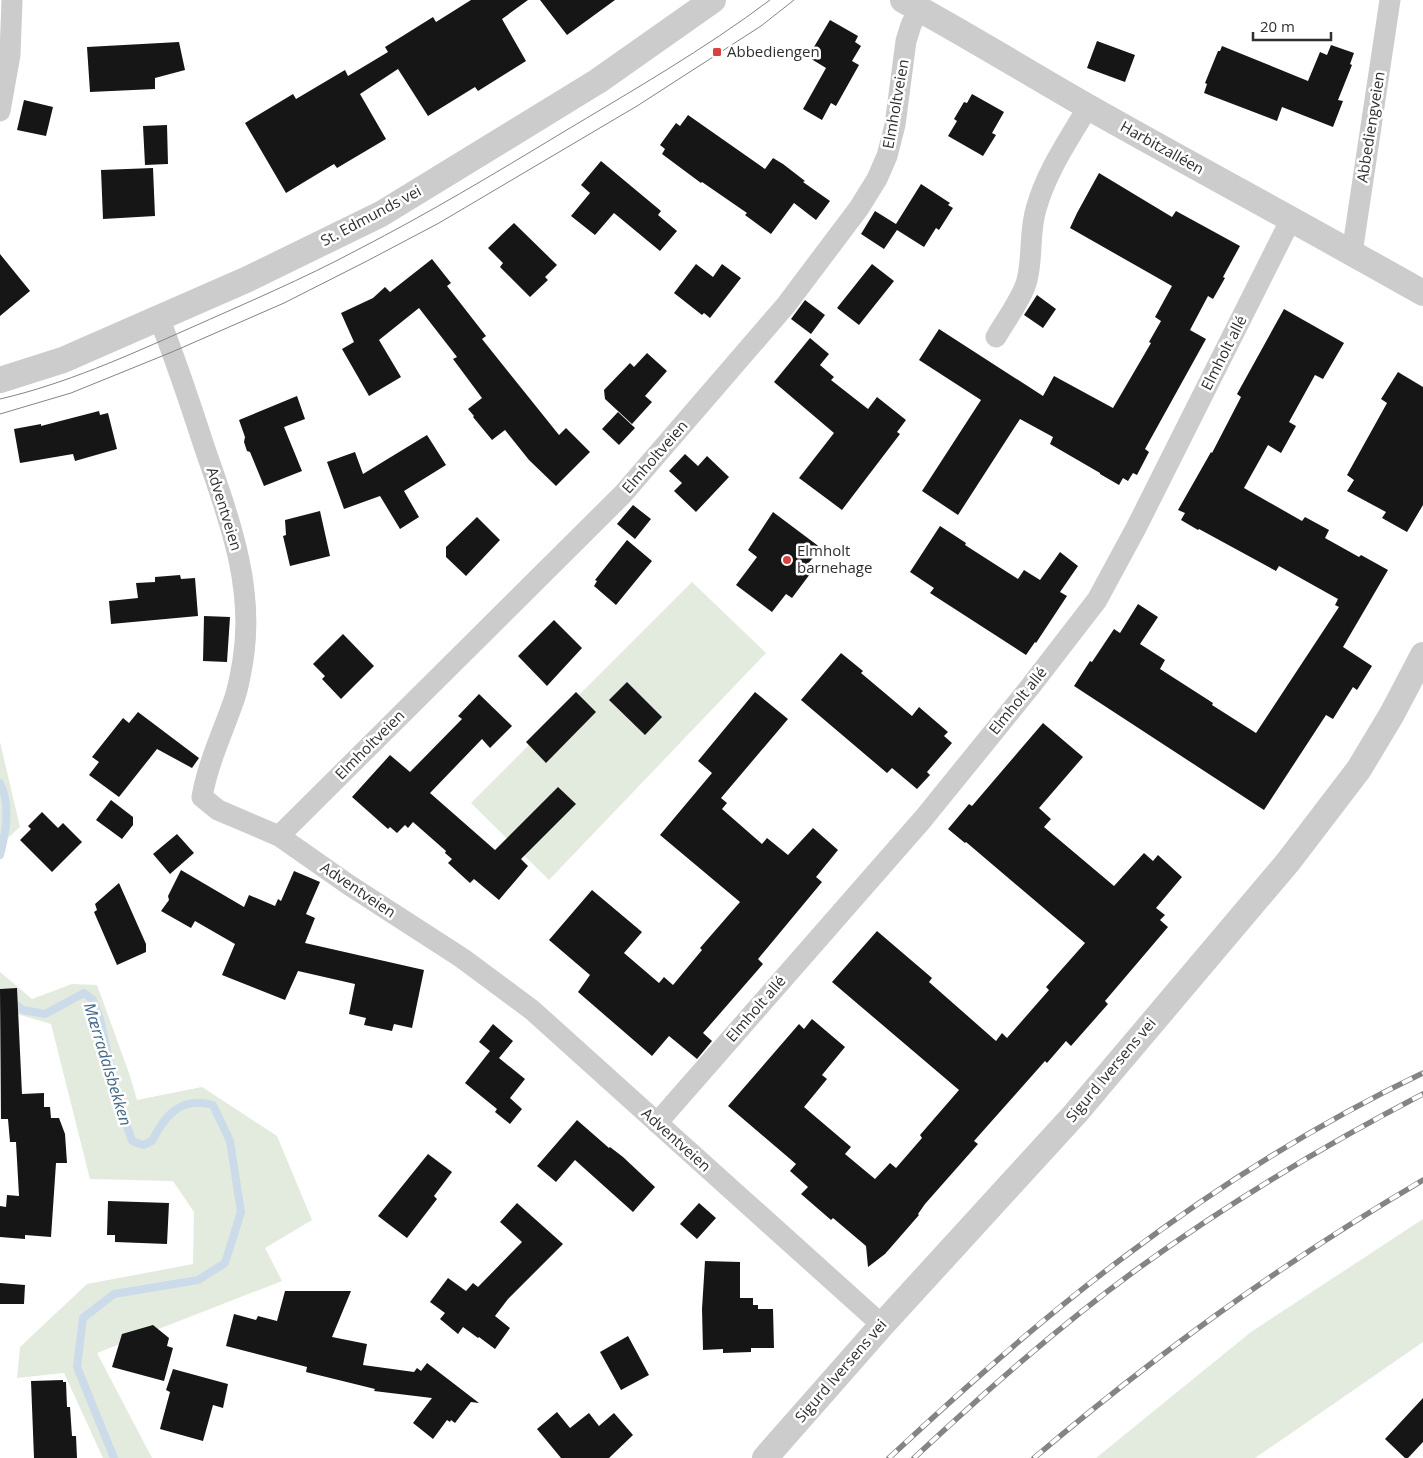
<svg xmlns="http://www.w3.org/2000/svg" width="1423" height="1458" viewBox="0 0 1423 1458" font-family="'Open Sans',sans-serif">
  <rect width="100%" height="100%" fill="#fff"/>
  <path fill="#e3eade" d="M 692,582 L 766,653 L 549,880 L 471,803 Z
    M 0,742 L 20,827 L 0,845 Z
    M 0,972 L 32,999 L 72,984 L 97,985 L 129,1073 L 137,1100 L 202,1087 L 277,1136 L 312,1220 L 265,1248 L 282,1281 L 97,1353 L 152,1458 L 103,1458 L 64,1373 L 17,1378 L 20,1347 L 87,1284 L 193,1264 L 194,1212 L 173,1181 L 90,1179 L 51,1024 L 0,1009 Z
    M 1423,1219 L 1423,1342 L 1255,1458 L 1096,1458 L 1251,1332 Z"/>
  <g fill="none" stroke-linecap="round" stroke-linejoin="round">
    <path stroke="#cbdbe9" stroke-width="8" d="M 0,783 C 11,804 6,833 0,855
      M 0,993 L 23,1010 L 45,1014 L 84,993 L 93,1000 L 100,1019 L 117,1096 L 132,1141 L 143,1145 L 152,1141 C 165,1115 181,1096 213,1105 L 230,1141 L 241,1212 L 225,1263 L 198,1280 L 114,1294 L 83,1318 L 77,1367 L 114,1458"/>
  </g>
  <path fill="#161616" d="M 471,0 L 528,0 L 502,19 L 526,61 L 478,91 L 475,87 L 428,116 L 398,69 L 360,94 L 386,139 L 337,168 L 334,164 L 286,193 L 245,123 L 293,94 L 296,99 L 345,70 L 348,76 L 388,52 L 385,47 L 433,17 L 436,22 Z
    M 540,0 L 615,0 L 567,35 Z
    M 830,20 L 858,36 L 855,42 L 861,46 L 852,61 L 859,65 L 836,106 L 831,103 L 822,120 L 803,109 L 826,68 L 808,57 Z
    M 1097,41 L 1135,55 L 1125,82 L 1087,68 Z
    M 179,42 L 185,70 L 155,78 L 155,89 L 90,92 L 87,47 Z
    M 1331,45 L 1354,53 L 1350,64 L 1352,65 L 1338,100 L 1343,101 L 1333,127 L 1282,107 L 1277,121 L 1204,93 L 1207,84 L 1205,83 L 1218,51 L 1220,51 L 1222,46 L 1308,81 L 1320,52 L 1327,55 Z
    M 972,94 L 1004,112 L 992,133 L 996,135 L 983,156 L 948,136 L 957,121 L 954,119 L 964,102 L 967,103 Z
    M 24,100 L 53,107 L 46,136 L 17,130 Z
    M 688,115 L 765,169 L 773,158 L 783,164 L 805,181 L 803,182 L 830,201 L 816,220 L 794,203 L 771,234 L 745,215 L 747,213 L 702,182 L 701,183 L 662,154 L 665,149 L 660,145 L 676,123 L 680,126 Z
    M 167,125 L 168,164 L 145,165 L 143,126 Z
    M 601,161 L 661,211 L 658,215 L 677,231 L 660,251 L 614,213 L 595,235 L 571,216 L 590,193 L 581,185 Z
    M 153,168 L 155,216 L 103,219 L 101,170 Z
    M 1099,173 L 1172,217 L 1176,211 L 1240,246 L 1223,277 L 1225,278 L 1213,299 L 1208,296 L 1190,330 L 1206,339 L 1145,449 L 1149,452 L 1137,475 L 1133,473 L 1128,481 L 1123,478 L 1119,485 L 1100,474 L 1100,473 L 1050,444 L 1053,437 L 1020,419 L 958,515 L 922,491 L 981,400 L 919,360 L 939,329 L 1043,396 L 1054,376 L 1113,408 L 1151,343 L 1149,342 L 1161,321 L 1155,317 L 1172,286 L 1070,228 L 1077,213 Z
    M 921,184 L 950,203 L 948,205 L 953,208 L 939,230 L 936,228 L 924,247 L 897,230 L 884,249 L 861,234 L 875,211 L 896,224 Z
    M 514,223 L 557,265 L 545,277 L 548,280 L 530,297 L 500,267 L 503,263 L 488,248 Z
    M 0,254 L 30,291 L 0,316 Z
    M 432,259 L 451,283 L 447,286 L 486,336 L 482,339 L 559,435 L 566,428 L 590,452 L 556,486 L 529,460 L 505,430 L 492,440 L 473,417 L 474,416 L 468,409 L 482,398 L 453,359 L 457,357 L 419,308 L 379,340 L 401,377 L 369,396 L 342,349 L 354,342 L 341,313 L 373,298 L 385,287 L 390,292 Z
    M 696,264 L 713,277 L 722,264 L 741,278 L 710,318 L 704,313 L 702,315 L 674,293 Z
    M 872,264 L 894,281 L 859,325 L 837,308 Z
    M 1037,295 L 1056,309 L 1043,328 L 1024,315 Z
    M 805,300 L 825,315 L 811,334 L 791,319 Z
    M 1284,309 L 1344,343 L 1323,379 L 1315,375 L 1289,422 L 1296,426 L 1281,453 L 1268,445 L 1244,488 L 1302,521 L 1305,517 L 1329,530 L 1325,538 L 1359,557 L 1361,555 L 1388,570 L 1343,647 L 1372,666 L 1357,690 L 1353,687 L 1333,719 L 1326,715 L 1264,810 L 1074,686 L 1090,661 L 1092,662 L 1114,629 L 1120,633 L 1138,604 L 1158,617 L 1140,644 L 1165,660 L 1160,669 L 1213,703 L 1212,705 L 1256,733 L 1339,607 L 1335,605 L 1338,599 L 1279,566 L 1276,571 L 1199,529 L 1198,530 L 1181,520 L 1185,513 L 1178,510 L 1211,452 L 1212,453 L 1241,397 L 1237,394 Z
    M 810,338 L 829,354 L 820,365 L 834,377 L 831,380 L 868,409 L 877,397 L 906,420 L 897,432 L 900,434 L 842,510 L 799,478 L 834,433 L 774,382 Z
    M 647,353 L 667,371 L 645,396 L 652,402 L 632,424 L 605,399 L 604,390 L 630,363 L 634,367 Z
    M 1398,372 L 1423,387 L 1423,505 L 1407,532 L 1382,518 L 1386,512 L 1347,491 L 1354,480 L 1347,475 L 1387,403 L 1381,399 Z
    M 297,396 L 305,419 L 284,427 L 302,471 L 264,486 L 250,452 L 247,451 L 244,442 L 245,437 L 239,420 Z
    M 99,411 L 100,415 L 108,413 L 117,449 L 75,461 L 73,454 L 20,463 L 14,429 L 41,424 L 41,426 Z
    M 618,412 L 635,428 L 619,445 L 602,429 Z
    M 427,435 L 446,465 L 404,491 L 419,517 L 400,529 L 380,496 L 344,509 L 327,462 L 355,452 L 363,474 Z
    M 685,454 L 698,466 L 707,456 L 729,477 L 696,512 L 674,491 L 682,483 L 669,471 Z
    M 633,505 L 651,519 L 635,539 L 617,524 Z
    M 320,511 L 330,556 L 290,566 L 283,536 L 286,535 L 285,520 Z
    M 773,512 L 821,548 L 807,565 L 813,570 L 792,598 L 786,594 L 772,612 L 736,585 L 757,557 L 748,550 Z
    M 477,517 L 500,540 L 466,576 L 446,557 L 446,547 Z
    M 940,526 L 966,543 L 965,545 L 1018,579 L 1024,570 L 1040,580 L 1060,552 L 1078,566 L 1060,592 L 1067,596 L 1036,643 L 1035,642 L 1026,655 L 930,593 L 934,588 L 910,572 Z
    M 627,540 L 652,561 L 616,605 L 594,586 L 597,581 L 595,580 Z
    M 180,575 L 181,579 L 195,578 L 198,616 L 111,624 L 109,601 L 138,598 L 136,583 L 155,582 L 155,577 Z
    M 204,616 L 230,617 L 227,662 L 203,661 Z
    M 554,620 L 582,648 L 547,686 L 518,656 Z
    M 343,634 L 374,666 L 341,699 L 322,679 L 325,676 L 313,664 Z
    M 841,653 L 863,671 L 861,673 L 912,716 L 919,707 L 948,732 L 944,736 L 952,743 L 927,772 L 930,775 L 917,789 L 892,768 L 887,773 L 801,700 Z
    M 627,682 L 662,717 L 645,735 L 609,700 Z
    M 576,692 L 596,712 L 546,763 L 526,742 Z
    M 755,692 L 788,719 L 721,798 L 727,803 L 722,809 L 762,844 L 767,838 L 788,855 L 813,828 L 838,850 L 816,877 L 822,882 L 758,959 L 763,964 L 703,1033 L 712,1041 L 697,1059 L 669,1036 L 652,1056 L 578,992 L 590,975 L 549,940 L 592,890 L 642,932 L 624,953 L 659,983 L 664,977 L 673,985 L 702,950 L 700,948 L 740,902 L 660,835 L 712,773 L 698,761 Z
    M 479,694 L 512,726 L 490,748 L 482,739 L 430,793 L 495,850 L 558,787 L 576,804 L 521,859 L 528,866 L 499,900 L 474,879 L 470,883 L 448,863 L 452,859 L 445,853 L 446,851 L 413,822 L 408,828 L 405,825 L 397,833 L 390,827 L 388,829 L 352,797 L 390,755 L 410,772 L 462,719 L 458,716 Z
    M 138,712 L 199,758 L 192,768 L 157,749 L 119,797 L 89,775 L 99,762 L 92,757 L 123,718 L 129,723 Z
    M 1043,723 L 1083,757 L 1039,808 L 1051,819 L 1044,827 L 1114,886 L 1144,853 L 1153,861 L 1158,855 L 1182,877 L 1156,908 L 1165,915 L 1160,920 L 1168,927 L 1105,1001 L 1108,1004 L 1071,1046 L 1066,1041 L 1047,1063 L 1045,1061 L 974,1141 L 978,1144 L 925,1204 L 918,1214 L 919,1215 L 885,1254 L 868,1267 L 866,1246 L 833,1218 L 831,1220 L 801,1194 L 808,1187 L 790,1171 L 796,1164 L 728,1106 L 799,1024 L 804,1029 L 812,1019 L 845,1047 L 822,1075 L 827,1079 L 804,1107 L 851,1147 L 845,1154 L 875,1179 L 890,1163 L 896,1168 L 922,1138 L 920,1135 L 959,1090 L 832,982 L 877,931 L 932,978 L 929,982 L 996,1041 L 1002,1033 L 1007,1038 L 1049,990 L 1046,987 L 1085,943 L 966,842 L 965,843 L 948,829 L 969,804 L 972,806 Z
    M 111,800 L 133,817 L 133,825 L 122,839 L 96,820 Z
    M 42,812 L 58,828 L 63,823 L 82,842 L 52,872 L 20,840 L 31,829 L 28,826 Z
    M 177,834 L 194,853 L 170,874 L 153,854 Z
    M 181,870 L 244,907 L 249,895 L 275,906 L 278,899 L 281,901 L 294,871 L 320,882 L 306,914 L 315,918 L 305,943 L 424,970 L 412,1028 L 394,1024 L 392,1031 L 364,1025 L 366,1018 L 349,1014 L 355,984 L 298,971 L 285,1000 L 222,975 L 235,944 L 195,921 L 191,928 L 161,911 L 169,900 L 168,896 Z
    M 119,883 L 146,944 L 146,952 L 117,965 L 94,912 L 97,910 L 95,904 Z
    M 17,988 L 22,1094 L 44,1093 L 44,1107 L 50,1107 L 51,1118 L 59,1118 L 65,1134 L 67,1163 L 56,1163 L 51,1237 L 25,1235 L 25,1239 L 0,1237 L 0,1206 L 6,1207 L 7,1195 L 19,1196 L 16,1142 L 10,1142 L 8,1119 L 1,1119 L 0,989 Z
    M 493,1024 L 513,1041 L 499,1058 L 525,1079 L 510,1098 L 522,1109 L 510,1124 L 495,1112 L 497,1109 L 465,1083 L 490,1051 L 479,1042 Z
    M 577,1120 L 609,1148 L 610,1147 L 623,1157 L 655,1187 L 633,1212 L 575,1160 L 556,1182 L 537,1166 Z
    M 428,1154 L 452,1172 L 434,1196 L 437,1199 L 407,1238 L 378,1216 Z
    M 108,1201 L 169,1203 L 167,1244 L 115,1242 L 115,1235 L 107,1235 Z
    M 517,1203 L 563,1244 L 508,1299 L 495,1316 L 510,1328 L 495,1349 L 479,1337 L 478,1338 L 463,1327 L 458,1334 L 440,1319 L 445,1313 L 430,1302 L 448,1278 L 466,1291 L 473,1283 L 478,1287 L 522,1242 L 500,1222 Z
    M 699,1203 L 716,1218 L 697,1239 L 680,1224 Z
    M 705,1261 L 740,1262 L 740,1298 L 753,1298 L 753,1305 L 758,1305 L 758,1309 L 773,1309 L 774,1348 L 751,1348 L 751,1352 L 723,1353 L 723,1349 L 703,1350 L 702,1309 Z
    M 0,1283 L 25,1285 L 24,1304 L 0,1304 Z
    M 285,1291 L 351,1291 L 332,1337 L 367,1344 L 363,1365 L 414,1372 L 417,1368 L 421,1371 L 427,1363 L 479,1403 L 471,1402 L 455,1423 L 451,1420 L 450,1422 L 447,1420 L 433,1439 L 413,1423 L 432,1398 L 374,1391 L 375,1389 L 306,1372 L 307,1367 L 226,1346 L 234,1314 L 256,1320 L 258,1316 L 277,1321 Z
    M 153,1325 L 169,1338 L 167,1346 L 173,1348 L 164,1381 L 112,1367 L 122,1334 Z
    M 628,1336 L 649,1375 L 621,1390 L 600,1352 Z
    M 173,1369 L 228,1384 L 223,1408 L 213,1405 L 203,1441 L 160,1429 L 170,1392 L 166,1390 Z
    M 63,1380 L 63,1382 L 66,1382 L 67,1407 L 70,1407 L 72,1436 L 76,1436 L 77,1458 L 34,1458 L 31,1381 Z
    M 1423,1398 L 1423,1442 L 1408,1458 L 1405,1458 L 1385,1439 Z
    M 557,1412 L 570,1428 L 589,1413 L 599,1426 L 614,1413 L 633,1435 L 609,1458 L 561,1458 L 537,1429 Z"/>
  <g fill="none" stroke-linecap="round" stroke-linejoin="round">
    <path stroke="#ccc" stroke-width="21" d="M 0,111 L 10,55 L 12,0
      M 1352,253 L 1390,0
      M 159,318 C 176,360 190,403 204,446 C 228,516 255,585 243,660 C 241,672 239,685 235,697 C 224,730 208,762 202,797 L 218,810 L 279,836 L 349,885 L 462,958 L 532,1010 L 882,1325
      M 996,337 C 1004,323 1024,295 1027,280 C 1033,257 1029,232 1036,209 C 1046,172 1069,139 1088,107
      M 279,836 L 623,494 L 786,305 L 859,208 L 877,179 L 887,156 L 895,125 L 906,41 L 911,25 L 919,9
      M 657,1123 L 923,819 L 1030,687 L 1097,600 L 1136,528 L 1291,219"/>
    <path stroke="#ccc" stroke-width="26" d="M 903,0 C 966,34 1027,72 1090,108 C 1200,170 1312,230 1423,293
      M 0,380 L 63,360 L 248,279 L 381,214 L 598,81 L 713,0
      M 765,1458 L 882,1325 L 1075,1114 L 1288,862 L 1359,769 L 1392,714 L 1423,655"/>
    <path stroke="#848484" stroke-width="1" d="M 0,399 C 65,384 127,356 188,329 C 246,303 303,279 359,249 C 427,214 494,174 560,134 C 630,92 705,49 770,0
      M 0,414 L 71,393 L 172,352 L 284,303 L 367,261 L 439,223 L 637,106 L 761,26 L 794,0"/>
    <defs>
      <path id="rail" d="M 889,1458 C 964,1388 1042,1318 1124,1257 C 1217,1187 1318,1123 1423,1073
        M 914,1458 C 985,1392 1058,1327 1136,1270 C 1227,1204 1323,1146 1423,1094
        M 1034,1458 C 1155,1355 1285,1261 1423,1180"/>
    </defs>
    <use href="#rail" stroke="#848484" stroke-width="5.5"/>
    <use href="#rail" stroke="#fff" stroke-width="4" stroke-dasharray="11" stroke-linecap="butt"/>
  </g>
  <g fill="#d64340" stroke="#fff" stroke-width="2">
    <rect x="712" y="47" width="10" height="10" rx="2.5"/>
    <circle cx="787" cy="560" r="5"/>
  </g>
  <g text-anchor="middle" stroke-width="5" stroke-linejoin="round" paint-order="stroke">
    <g font-size="15" fill="#2f2f2f" stroke="#fff" text-anchor="start">
      <text x="727" y="57">Abbediengen</text>
      <text x="797" y="556">Elmholt<tspan x="797" dy="17">barnehage</tspan></text>
    </g>
    <g font-size="15" fill="#2f2f2f" stroke="#fff">
      <text transform="translate(896 104) rotate(-80)" y="5">Elmholtveien</text>
      <text transform="translate(1371 127) rotate(-81)" y="5">Abbediengveien</text>
      <text transform="translate(1162 148) rotate(29)" y="5">Harbitzalléen</text>
      <text transform="translate(371 216) rotate(-28)" y="5">St. Edmunds vei</text>
      <text transform="translate(1224 353) rotate(-63)" y="5">Elmholt allé</text>
      <text transform="translate(655 457) rotate(-49)" y="5">Elmholtveien</text>
      <text transform="translate(224 509) rotate(73)" y="5">Adventveien</text>
      <text transform="translate(1018 701) rotate(-51)" y="5">Elmholt allé</text>
      <text transform="translate(370 745) rotate(-45)" y="5">Elmholtveien</text>
      <text transform="translate(358 890) rotate(34)" y="5">Adventveien</text>
      <text transform="translate(756 1009) rotate(-49)" y="5">Elmholt allé</text>
      <text transform="translate(1111 1070) rotate(-50)" y="5">Sigurd Iversens vei</text>
      <text transform="translate(676 1140) rotate(42)" y="5">Adventveien</text>
      <text transform="translate(841 1371) rotate(-49)" y="5">Sigurd Iversens vei</text>
    </g>
    <g font-size="16" font-style="italic" fill="#43688a" stroke="#fff">
      <text transform="translate(108 1064) rotate(73)" y="6">Mærradalsbekken</text>
    </g>
  </g>
  <path d="M1253 32v8h78v-8" fill="none" stroke="#2f2f2f" stroke-width="2.5"/>
  <text x="1260" y="32" font-size="15" fill="#2f2f2f" stroke="#ffffff" stroke-width="4" paint-order="stroke">20 m</text>
</svg>
